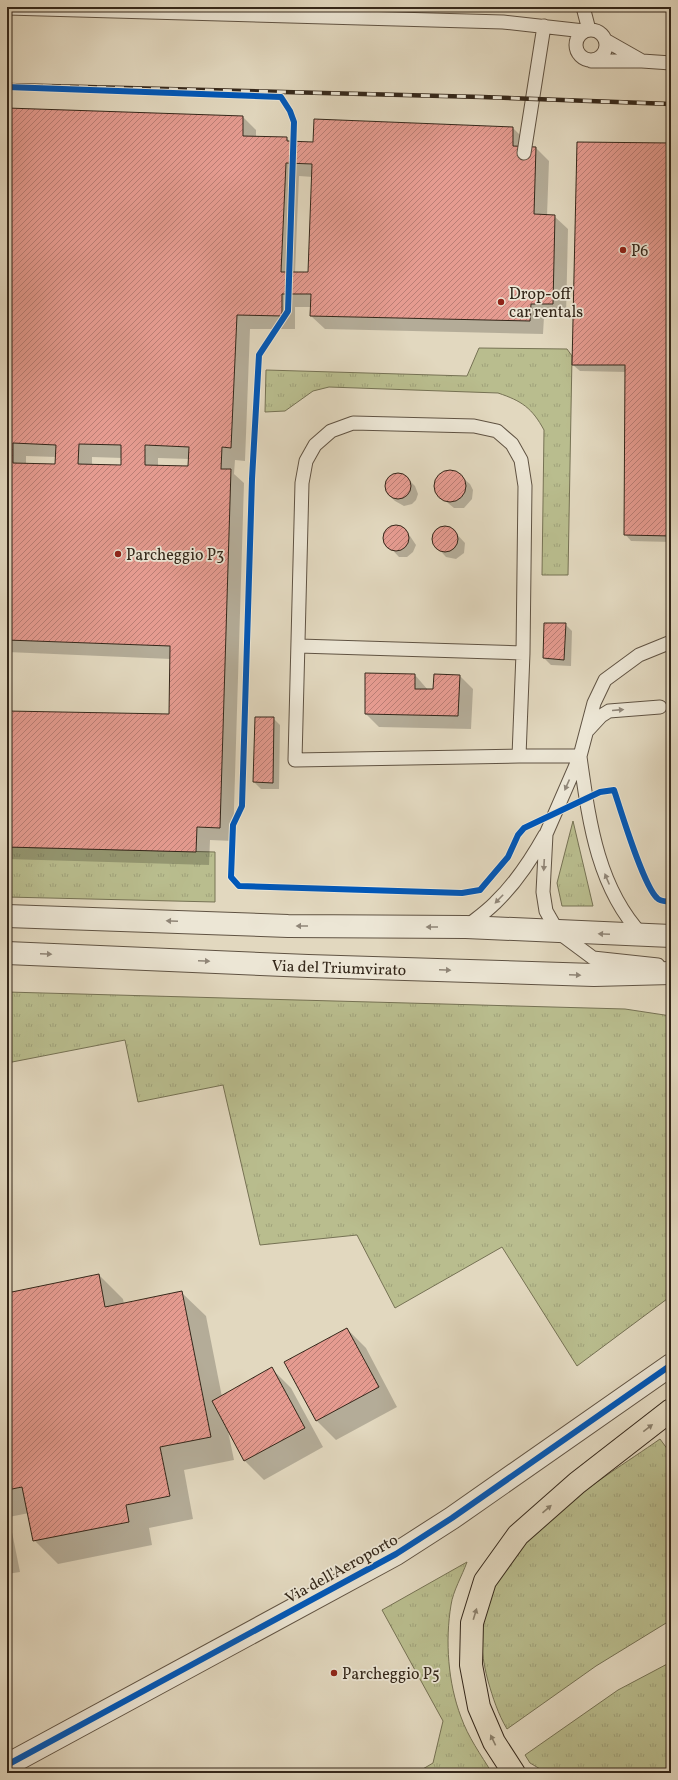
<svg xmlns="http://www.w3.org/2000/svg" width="678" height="1780" viewBox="0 0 678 1780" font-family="Vollkorn,serif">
  <defs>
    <pattern id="grass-tufts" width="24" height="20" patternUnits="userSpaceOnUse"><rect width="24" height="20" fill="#b9bd8e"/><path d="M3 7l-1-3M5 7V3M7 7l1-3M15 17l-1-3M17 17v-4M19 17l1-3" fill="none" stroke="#a0a27a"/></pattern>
    <pattern id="building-hatch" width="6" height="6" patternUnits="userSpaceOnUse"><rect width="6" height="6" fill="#e59b90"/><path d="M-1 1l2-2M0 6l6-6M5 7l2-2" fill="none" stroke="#ba7e75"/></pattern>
  </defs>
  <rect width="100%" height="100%" fill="#e2d8bf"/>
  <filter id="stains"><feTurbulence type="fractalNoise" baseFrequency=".005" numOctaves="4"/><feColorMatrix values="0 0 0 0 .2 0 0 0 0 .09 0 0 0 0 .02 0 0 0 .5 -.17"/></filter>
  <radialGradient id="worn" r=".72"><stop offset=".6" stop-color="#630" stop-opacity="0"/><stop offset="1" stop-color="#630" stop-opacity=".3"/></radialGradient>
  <path fill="url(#grass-tufts)" stroke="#767254" d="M 479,348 L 567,349 L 572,356 L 568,575 L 542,575 L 544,430 C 532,408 522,401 498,393 L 329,387 L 313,391 L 285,411 L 265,412 L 266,370 L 467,376 Z
    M 573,821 L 593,906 L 562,906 L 557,883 Z
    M 7,847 L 215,852 L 215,902 L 7,897 Z
    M 7,992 L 625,1009 L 671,1016 L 671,1296 L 577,1366 L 502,1247 L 395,1308 L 357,1235 L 260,1245 L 223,1085 L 138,1102 L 125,1040 L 7,1063 Z
    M 660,1439 L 671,1454 L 671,1620 L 596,1666 L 507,1729 C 498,1714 493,1698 488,1681 C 483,1662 479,1639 484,1618 C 502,1535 596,1484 660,1439 Z
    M 467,1562 C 462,1576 453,1591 451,1605 C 445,1641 448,1683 461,1717 C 468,1737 481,1755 492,1773 L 416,1773 L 433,1763 L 443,1721 L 382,1610 Z
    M 671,1662 L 671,1773 L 547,1773 L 530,1763 L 525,1755 L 618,1690 Z"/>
  <path fill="#0003" fill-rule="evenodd" d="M 382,7 L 421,7 L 421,9 Z
    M 7,109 L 243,117 L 256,130 L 256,137 L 286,138 L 292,143 L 314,143 L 513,128 L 526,141 L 526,148 L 536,148 L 549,161 L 547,216 L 554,216 L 568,229 L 566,317 L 544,317 L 543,334 L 325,329 L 311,316 L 312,307 L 295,307 L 295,329 L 250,329 L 245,461 L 235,460 L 234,474 L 244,483 L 233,841 L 210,840 L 209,865 L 7,859 L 7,712 L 170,715 L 171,659 L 7,652 ZM 299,176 L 313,177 L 309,273 L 295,273 ZM 26,456 L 56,457 L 55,465 L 26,464 ZM 92,457 L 122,458 L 122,466 L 92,465 ZM 158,458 L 190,459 L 189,467 L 158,466 Z
    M 671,144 L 671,542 L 631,541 L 625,534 L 626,372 L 580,371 L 573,365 Z
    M 454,471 L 470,484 L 473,490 L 472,499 L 464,508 L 454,508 L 438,495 L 435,487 L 435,483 L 440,475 L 444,472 Z
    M 399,474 L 408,479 L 415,486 L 418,494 L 416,500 L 412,504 L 404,506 L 395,501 L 388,494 L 385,486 L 387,480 L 391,476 Z
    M 393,527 L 403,529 L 410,536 L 416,545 L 413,552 L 407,557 L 399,557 L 385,542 L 386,532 Z
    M 444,527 L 452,529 L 465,543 L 464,553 L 456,559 L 446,557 L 434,544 L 433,540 L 435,532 Z
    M 565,624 L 572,631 L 571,666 L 551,665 L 544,658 Z
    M 415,675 L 428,690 L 434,690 L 459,675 L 473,689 L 471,729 L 379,727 L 366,714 Z
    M 273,718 L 280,725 L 279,789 L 261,789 L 254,782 Z
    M 99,1275 L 123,1299 L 124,1304 L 182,1293 L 206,1316 L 222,1397 L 272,1369 L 291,1388 L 323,1447 L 264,1480 L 245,1461 L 228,1431 L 234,1460 L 184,1470 L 193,1519 L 149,1528 L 152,1545 L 58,1564 L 34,1540 L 29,1513 L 9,1517 L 20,1572 L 7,1574 L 7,1294 Z
    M 347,1329 L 366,1348 L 397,1407 L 336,1440 L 317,1421 Z"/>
  <path fill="url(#building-hatch)" stroke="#34271a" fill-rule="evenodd" d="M 7,108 L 243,116 L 243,136 L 287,137 L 287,141 L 313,142 L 314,119 L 513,127 L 513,146 L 536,147 L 534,214 L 555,215 L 553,304 L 531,304 L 530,321 L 310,316 L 311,294 L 282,294 L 282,316 L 237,315 L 231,448 L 222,447 L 221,469 L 231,469 L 220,828 L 197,827 L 196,852 L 7,847 L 7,711 L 169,714 L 170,646 L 7,640 ZM 286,163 L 312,164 L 308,272 L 281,272 ZM 13,443 L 56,445 L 55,464 L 13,463 ZM 79,444 L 121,445 L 121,465 L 78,464 ZM 145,445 L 189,447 L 188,466 L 145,465 Z
    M 577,142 L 671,143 L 671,536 L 624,535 L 625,365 L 572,365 Z
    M434 486a16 16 0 1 1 32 0a16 16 0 1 1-32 0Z
    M385 486a13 13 0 1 1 26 0a13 13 0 1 1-26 0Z
    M383 538a13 13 0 1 1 26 0a13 13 0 1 1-26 0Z
    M432 539a13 13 0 1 1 26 0a13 13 0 1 1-26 0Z
    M 544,623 L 566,623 L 564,660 L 543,658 Z
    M 365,673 L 415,674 L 415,689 L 433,689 L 434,674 L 460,675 L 458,716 L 365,714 Z
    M 255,717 L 274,717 L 273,783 L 253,782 Z
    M 99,1274 L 105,1307 L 182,1291 L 211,1437 L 160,1447 L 170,1496 L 126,1505 L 129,1522 L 33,1541 L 22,1487 L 7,1490 L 7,1293 Z
    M 347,1328 L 379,1387 L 316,1421 L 284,1362 Z
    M 272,1367 L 305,1428 L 244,1461 L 212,1401 Z"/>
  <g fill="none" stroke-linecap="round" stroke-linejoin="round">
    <defs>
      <path id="lane" d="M 583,7 L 589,30
        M 7,8 L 503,22 L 584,31
        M576 45a15 15 0 1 1 30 0a15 15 0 1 1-30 0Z
        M 605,40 L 642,61 L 671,63
        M 591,61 L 642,61
        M 524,153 L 544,26
        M 299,646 L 523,653
        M 588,730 L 601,716 L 609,711 L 660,707
        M 519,756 L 523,653 L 525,486 L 521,460 L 512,444 L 497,431 L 474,426 L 353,423 L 331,431 L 315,445 L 306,461 L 302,483 L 295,760 L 519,756 L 580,756
        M 580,757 C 589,820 597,887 642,935
        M 466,927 C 476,919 486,912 495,903 C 516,883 531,860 545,835
        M 658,965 L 593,958 L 558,932 L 546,911 L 543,892 L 546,834 L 580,756 L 594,703 L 605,680 L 639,655 L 671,642"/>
      <path id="street" d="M 7,916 L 288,926 L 466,927 L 671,936
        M 7,953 L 308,966 L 594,975 L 671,973
        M 7,1765 L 396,1554 L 452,1518 L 671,1365"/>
      <path id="highway" d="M 514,1773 L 494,1742 L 479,1707 L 471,1665 L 472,1623 L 485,1581 L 518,1535 L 577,1483 L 671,1410"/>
    </defs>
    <use href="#lane" stroke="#605343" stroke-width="15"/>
    <use href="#street" stroke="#605343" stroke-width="24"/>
    <use href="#highway" stroke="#34271a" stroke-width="24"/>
    <use href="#lane" stroke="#ece6d5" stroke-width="13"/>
    <use href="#street" stroke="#ece6d5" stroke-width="22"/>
    <use href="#highway" stroke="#e2d8bf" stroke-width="22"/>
    <defs>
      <path id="rail" d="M 7,85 L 482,97 L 671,104"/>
    </defs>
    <use href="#rail" stroke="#34271a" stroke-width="4.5"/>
    <use href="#rail" stroke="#ece6d5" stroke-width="3" stroke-dasharray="9" stroke-linecap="butt"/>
    <defs>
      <path id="cycleway" d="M 7,87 L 281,97 L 290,111 L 294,122 L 288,311 L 259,355 L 252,479 L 242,806 L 233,825 L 231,877 L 239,886 L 462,893 L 480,890 L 508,857 L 518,835 L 524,828 L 600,792 L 614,790 C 621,811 643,885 657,898 C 661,902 666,901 671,902
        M 7,1765 L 396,1554 L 452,1518 L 671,1365"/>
    </defs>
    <use href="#cycleway" stroke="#ece6d5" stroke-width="8"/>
    <use href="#cycleway" stroke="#0057b8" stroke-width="6"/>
  </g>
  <defs><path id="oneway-solid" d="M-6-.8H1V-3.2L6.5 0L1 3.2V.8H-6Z"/></defs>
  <g fill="#908678">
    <use href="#oneway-solid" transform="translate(618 710) rotate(-5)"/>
    <use href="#oneway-solid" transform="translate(567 785) rotate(114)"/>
    <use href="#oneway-solid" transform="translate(544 865) rotate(93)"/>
    <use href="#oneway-solid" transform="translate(607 879) rotate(-113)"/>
    <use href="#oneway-solid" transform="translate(499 899) rotate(134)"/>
    <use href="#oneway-solid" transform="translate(172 921) rotate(-178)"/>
    <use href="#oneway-solid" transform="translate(302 926) rotate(-180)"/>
    <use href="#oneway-solid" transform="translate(432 927) rotate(-180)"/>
    <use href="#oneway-solid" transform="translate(604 934) rotate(-177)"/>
    <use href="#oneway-solid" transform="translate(46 954) rotate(2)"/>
    <use href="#oneway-solid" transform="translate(204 961) rotate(2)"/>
    <use href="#oneway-solid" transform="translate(445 970) rotate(2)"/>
    <use href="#oneway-solid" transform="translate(575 975) rotate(2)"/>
  </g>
  <g fill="#8b806c">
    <use href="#oneway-solid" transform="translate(648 1428) rotate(-38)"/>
    <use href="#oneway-solid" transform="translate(547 1509) rotate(-41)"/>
    <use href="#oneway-solid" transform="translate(475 1614) rotate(-73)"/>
    <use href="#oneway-solid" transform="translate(493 1740) rotate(-116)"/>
  </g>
  <g fill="#8f2418" stroke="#ece6d5" stroke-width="1.5">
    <circle cx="623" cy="250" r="4"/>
    <circle cx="501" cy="302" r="4"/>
    <circle cx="118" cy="554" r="4"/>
    <circle cx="334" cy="1673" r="4"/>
  </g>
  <g text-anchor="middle" stroke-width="3.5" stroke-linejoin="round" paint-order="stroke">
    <g font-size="16" fill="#34271a" stroke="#ece6d5" text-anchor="start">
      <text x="631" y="256">P6</text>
      <text x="509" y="299">Drop-off<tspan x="509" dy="18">car rentals</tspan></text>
      <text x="126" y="560">Parcheggio P3</text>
      <text x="342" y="1679">Parcheggio P5</text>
    </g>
    <g font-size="16" fill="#34271a" stroke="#ece6d5">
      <text transform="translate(339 967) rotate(2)" y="6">Via del Triumvirato</text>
      <text transform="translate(341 1568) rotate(-29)" y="6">Via dell'Aeroporto</text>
    </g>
  </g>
  <rect width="678" height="1780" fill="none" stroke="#e2d8bf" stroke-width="24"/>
  <rect x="8" y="8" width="662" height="1764" fill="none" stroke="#34271a" stroke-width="2"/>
  <rect x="12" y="12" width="654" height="1756" fill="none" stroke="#34271a"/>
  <rect width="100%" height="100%" filter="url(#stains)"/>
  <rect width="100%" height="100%" fill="url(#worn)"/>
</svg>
